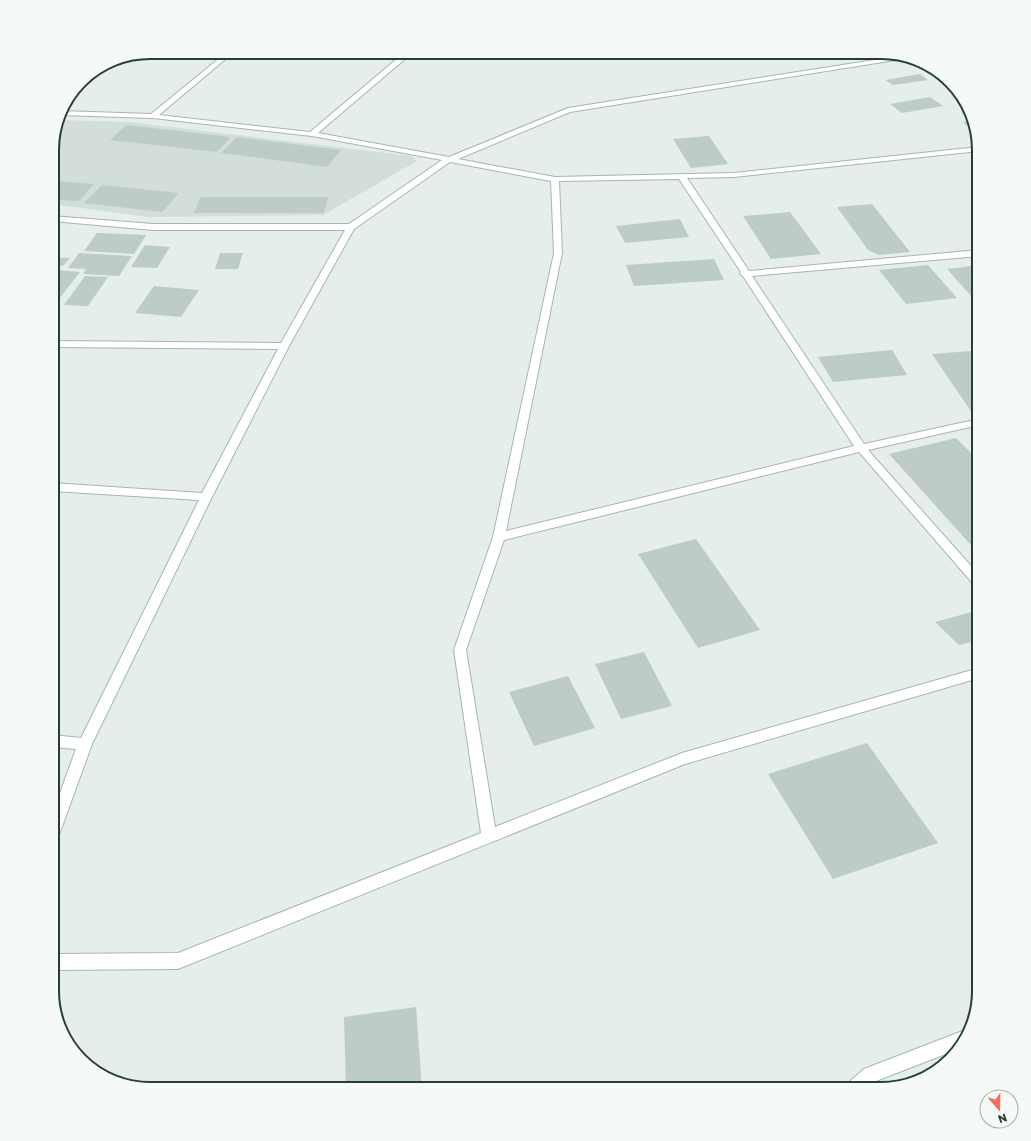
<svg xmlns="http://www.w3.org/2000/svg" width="1031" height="1141" viewBox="0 0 1031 1141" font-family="Poppins,sans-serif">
  <rect width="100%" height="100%" fill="#e5eee9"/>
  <path fill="#d3ded8" d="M 59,120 L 129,122 L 411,156 L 417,161 L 323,215 L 148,217 L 52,204 L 52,144 Z"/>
  <path fill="#bdccc4" d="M 201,52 L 202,52 L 213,54 L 205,60 L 193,58 Z
    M 920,74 L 928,80 L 893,85 L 885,80 Z
    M 930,97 L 943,106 L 902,113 L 890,104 Z
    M 974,121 L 975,129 L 977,136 L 963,122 Z
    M 126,125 L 231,137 L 217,152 L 110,140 Z
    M 709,136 L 728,164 L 691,168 L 673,139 Z
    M 237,137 L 341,150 L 327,167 L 221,153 Z
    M 52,181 L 94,184 L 79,201 L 52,200 Z
    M 102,185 L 179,193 L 162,212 L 84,203 Z
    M 201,197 L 328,197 L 324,213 L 194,213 Z
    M 872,204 L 910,252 L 879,255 L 868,250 L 837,207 Z
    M 790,212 L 821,254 L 771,259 L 743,216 Z
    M 680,219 L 689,237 L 625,243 L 616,226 Z
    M 97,233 L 146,235 L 134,254 L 84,251 Z
    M 145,245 L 170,247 L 157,268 L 131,267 Z
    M 79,253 L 132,256 L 119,276 L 83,274 L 86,269 L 68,268 Z
    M 220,253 L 243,253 L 238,269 L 215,269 Z
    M 52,257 L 70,258 L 63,266 L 52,265 Z
    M 714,259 L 724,280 L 634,286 L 626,265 Z
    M 928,265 L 957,298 L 906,304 L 879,270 Z
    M 979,265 L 979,305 L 947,269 Z
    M 56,270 L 80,272 L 52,308 L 52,275 Z
    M 85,276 L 108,277 L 88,306 L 64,305 Z
    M 154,286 L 199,290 L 181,317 L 135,313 Z
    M 892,350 L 907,375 L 833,382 L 818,357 Z
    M 971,351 L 979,362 L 979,420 L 977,420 L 932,354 Z
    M 956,438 L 979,461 L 979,554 L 889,454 Z
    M 696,539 L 760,630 L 698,648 L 638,554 Z
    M 979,610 L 979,640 L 959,645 L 935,622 Z
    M 644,652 L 672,706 L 621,719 L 595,664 Z
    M 568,676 L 595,728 L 534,746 L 509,692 Z
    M 867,743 L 938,843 L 833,879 L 768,774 Z
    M 416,1007 L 422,1089 L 346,1089 L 344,1017 Z"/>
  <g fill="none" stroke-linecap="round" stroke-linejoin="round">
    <defs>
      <path id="minor" d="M 227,52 L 234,52 L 159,115 L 310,132 L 405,52 L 426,52 L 446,55 L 465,52 L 481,52 L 478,54 L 446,59 L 411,54 L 318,133 L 449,157 L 568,108 L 900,56 L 908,58 L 570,112 L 458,159 L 555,177 L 734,173 L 978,147 L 979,151 L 734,177 L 687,178 L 749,271 L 979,250 L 979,256 L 752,276 L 864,444 L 979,419 L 979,425 L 868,450 L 979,575 L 979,587 L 975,586 L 859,452 L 504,540 L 466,650 L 495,827 L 682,753 L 979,668 L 979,678 L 685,764 L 178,969 L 52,970 L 52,954 L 178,953 L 481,833 L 454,650 L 493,537 L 554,253 L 551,181 L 450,162 L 354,229 L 289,346 L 212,497 L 92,744 L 59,835 L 57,840 L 52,841 L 52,815 L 76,749 L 52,747 L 52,735 L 81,738 L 199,500 L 52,491 L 52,483 L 202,493 L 278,349 L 52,347 L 52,341 L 281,343 L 345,230 L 153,230 L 52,221 L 52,216 L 153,224 L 349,224 L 442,160 L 312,136 L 153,118 L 60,115 L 61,111 L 151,114 ZM 679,179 L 741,272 L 740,274 L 743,276 L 854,446 L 506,531 L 562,253 L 559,181 Z
        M 965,1030 L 970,1032 L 969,1034 L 956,1050 L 876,1081 L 867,1089 L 845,1089 L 848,1083 L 864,1069 Z"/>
    </defs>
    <use href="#minor" stroke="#a7b6af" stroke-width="2"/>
    <use href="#minor" fill="#fff" fill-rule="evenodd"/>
  </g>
  <path d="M0 0H1031V1141H0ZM150 59H881A91 91 0 0 1 972 150V991A91 91 0 0 1 881 1082H150A91 91 0 0 1 59 991V150A91 91 0 0 1 150 59Z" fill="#f6faf7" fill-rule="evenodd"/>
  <path fill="none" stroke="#244035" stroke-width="2" d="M150 59H881A91 91 0 0 1 972 150V991A91 91 0 0 1 881 1082H150A91 91 0 0 1 59 991V150A91 91 0 0 1 150 59Z"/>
  <g transform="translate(999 1109) rotate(160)"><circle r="19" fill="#f6faf7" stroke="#a2b0a9"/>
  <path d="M0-3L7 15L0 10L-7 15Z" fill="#f26e60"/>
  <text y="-6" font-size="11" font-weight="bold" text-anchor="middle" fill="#244035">N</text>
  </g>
</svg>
